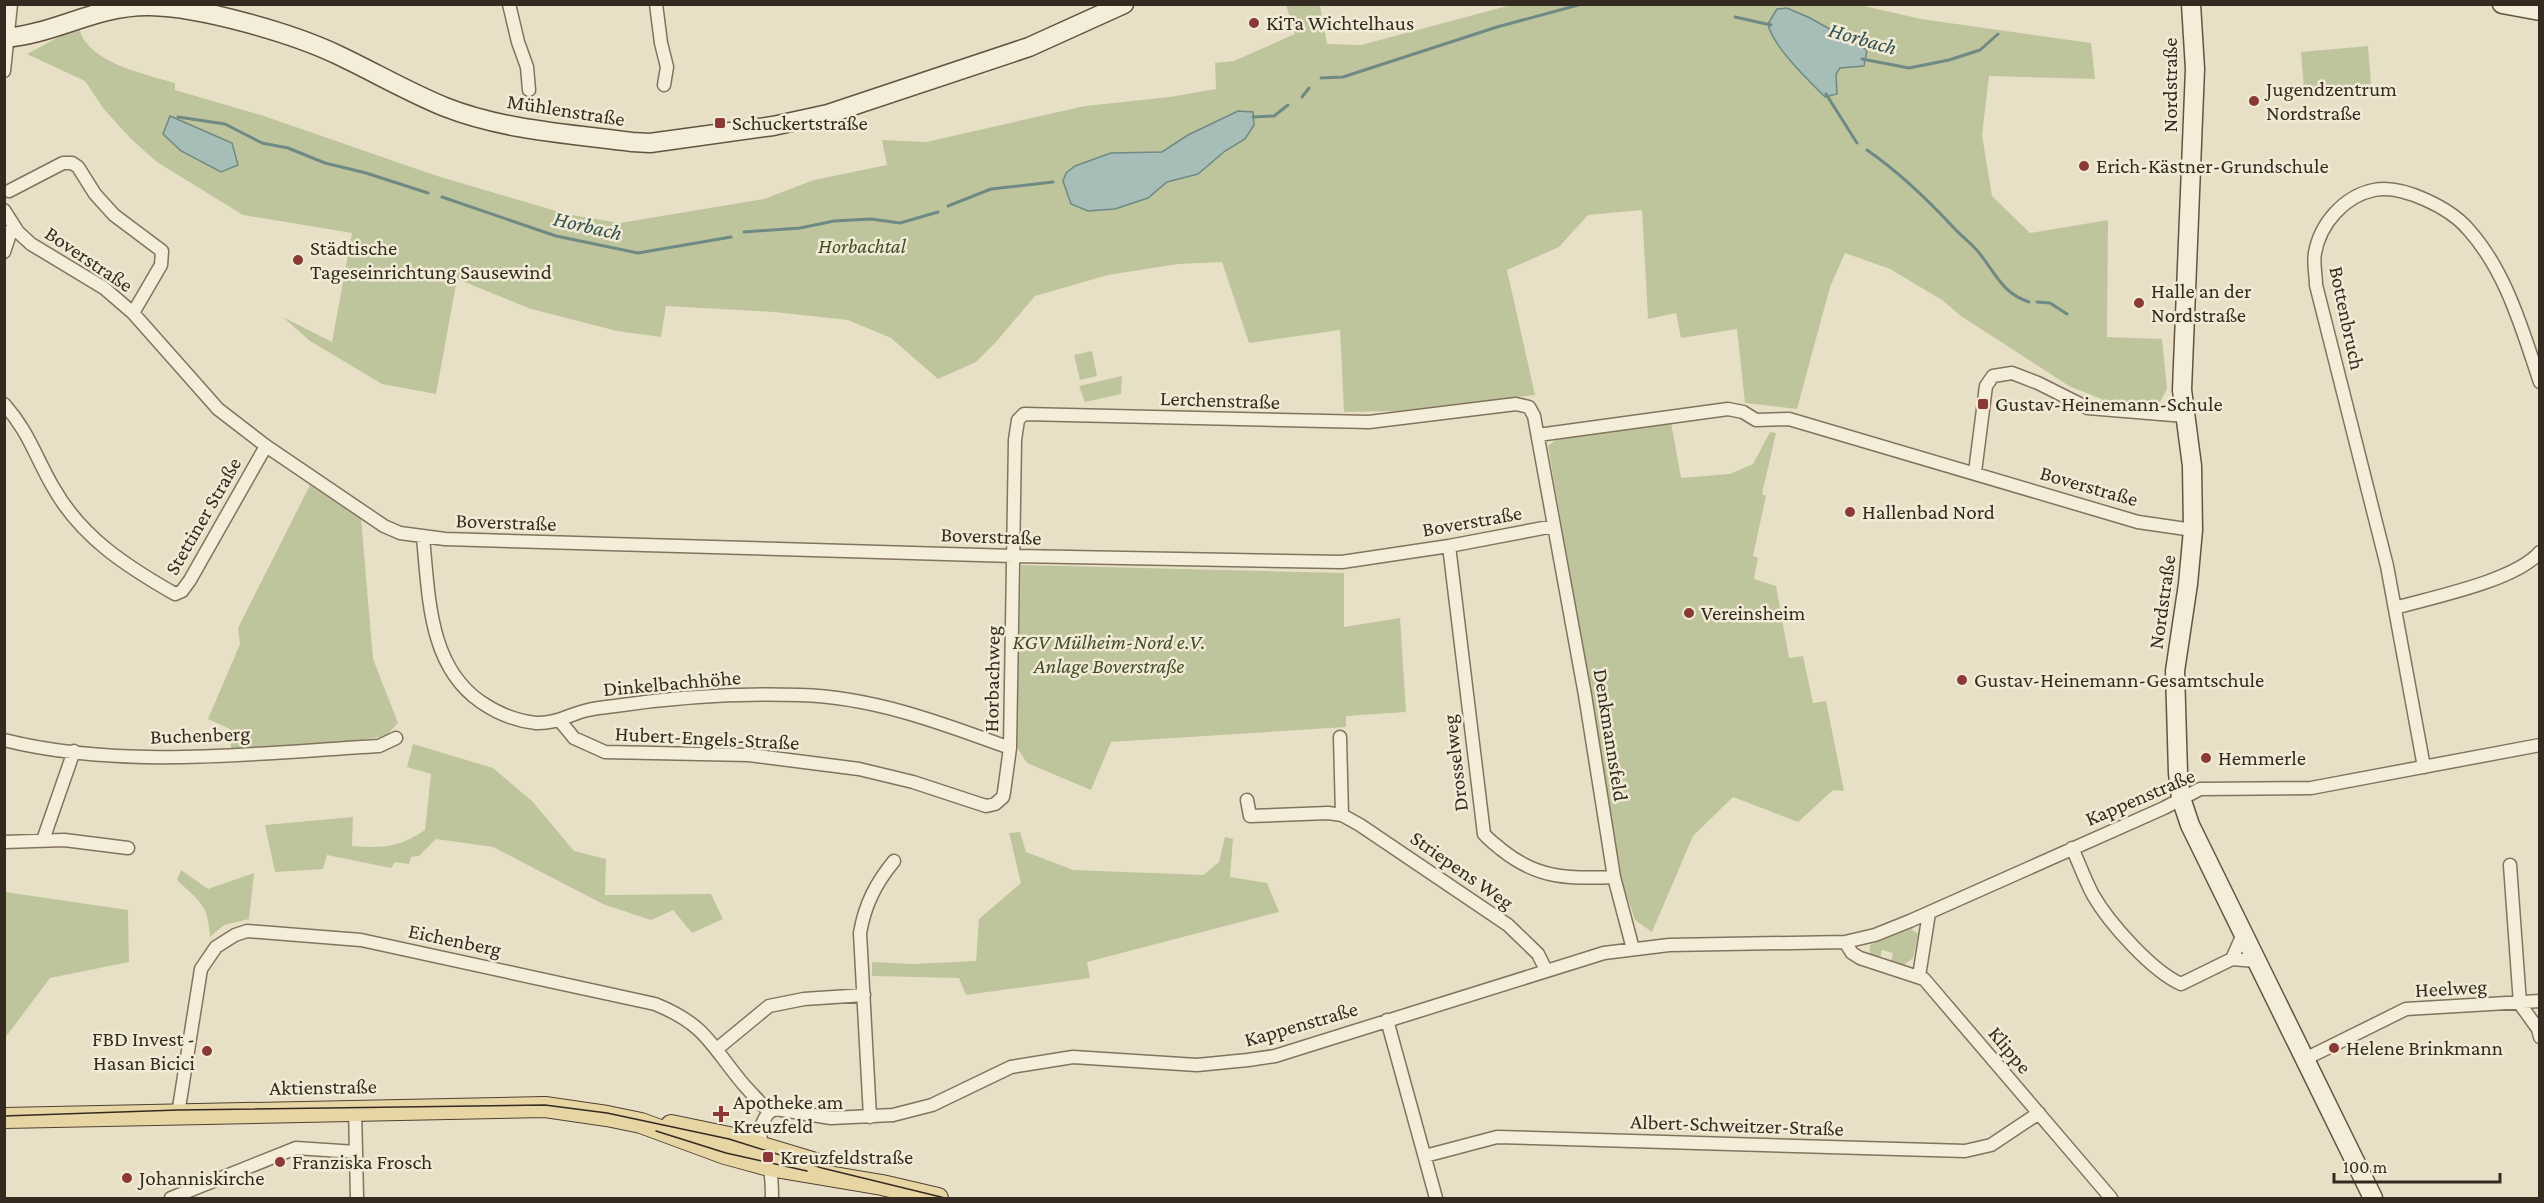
<svg xmlns="http://www.w3.org/2000/svg" width="2544" height="1203" viewBox="0 0 2544 1203" font-family="'Crimson Pro',serif">
  <rect width="100%" height="100%" fill="#e8e0c6"/>
  <path fill="#bec59c" fill-rule="evenodd" d="M 1286,5 L 1320,5 L 1327,44 L 1361,45 L 1511,5 L 1860,5 L 1921,19 L 2091,43 L 2095,79 L 1989,76 L 1982,135 L 1992,196 L 2030,233 L 2108,220 L 2107,337 L 2162,339 L 2167,389 L 2160,402 L 2114,404 L 2069,386 L 1961,316 L 1942,300 L 1890,269 L 1845,253 L 1830,287 L 1797,409 L 1745,403 L 1737,329 L 1681,338 L 1676,313 L 1648,319 L 1642,210 L 1588,215 L 1559,247 L 1507,270 L 1535,395 L 1397,411 L 1344,412 L 1340,330 L 1249,343 L 1222,262 L 1178,264 L 1108,275 L 1035,296 L 996,342 L 976,362 L 938,379 L 891,338 L 848,320 L 774,312 L 666,306 L 661,337 L 617,331 L 531,309 L 457,279 L 436,394 L 382,384 L 310,341 L 283,317 L 332,342 L 352,233 L 243,215 L 157,162 L 131,139 L 103,108 L 85,81 L 27,54 L 79,26 C 84,62 145,74 175,83 L 175,90 L 264,116 L 434,175 L 566,214 L 620,223 L 764,199 L 814,180 L 887,165 L 882,140 L 926,142 L 1085,106 L 1170,97 L 1216,89 L 1215,63 L 1234,61 L 1295,34 ZM 1810,18 L 1837,33 L 1840,68 L 1836,74 L 1778,42 L 1770,32 ZM 1238,111 L 1253,112 L 1254,125 L 1245,139 L 1225,151 L 1198,174 L 1167,182 L 1148,198 L 1111,153 L 1162,152 L 1188,135 Z
    M 2368,46 L 2371,84 L 2304,89 L 2301,52 Z
    M 1092,351 L 1097,376 L 1080,380 L 1074,355 Z
    M 1122,376 L 1121,394 L 1085,402 L 1079,386 Z
    M 1671,422 L 1681,478 L 1730,474 L 1753,464 L 1770,432 L 1776,433 L 1762,494 L 1766,496 L 1753,556 L 1758,558 L 1754,579 L 1776,586 L 1789,658 L 1803,656 L 1813,703 L 1826,701 L 1844,791 L 1833,790 L 1798,822 L 1733,797 L 1693,836 L 1652,932 L 1635,920 L 1622,881 L 1548,446 L 1556,440 Z
    M 310,485 L 361,518 L 373,659 L 398,723 L 386,736 L 335,744 L 231,750 L 230,729 L 208,719 L 240,644 L 238,628 Z
    M 1021,565 L 1344,573 L 1344,627 L 1400,618 L 1406,712 L 1346,716 L 1346,727 L 1111,742 L 1091,790 L 1027,763 L 1016,746 Z
    M 413,744 L 493,768 L 532,801 L 574,851 L 606,859 L 605,895 L 711,894 L 723,919 L 692,933 L 673,910 L 651,920 L 603,904 L 493,847 L 436,839 L 419,856 L 411,857 L 409,864 L 395,862 L 391,868 L 327,855 L 323,869 L 275,872 L 265,825 L 353,817 L 352,846 C 382,848 399,848 425,830 L 431,774 L 407,767 Z
    M 1020,832 L 1026,852 L 1073,870 L 1203,875 L 1219,862 L 1225,837 L 1233,839 L 1230,877 L 1267,883 L 1279,912 L 1087,962 L 1090,978 L 966,995 L 959,978 L 872,976 L 872,962 L 913,964 L 976,961 L 979,919 L 1021,883 L 1009,833 Z
    M 181,870 L 208,889 L 254,873 L 249,919 L 224,925 L 210,937 C 208,904 200,902 177,880 Z
    M 5,892 L 128,910 L 129,962 L 50,978 L 5,1038 Z
    M 1911,929 L 1918,934 L 1913,958 L 1904,965 L 1891,961 L 1893,953 L 1882,950 L 1880,958 L 1870,955 L 1870,945 Z"/>
  <path fill="#a7bdb7" stroke="#6f8a84" stroke-width="1.5" d="M 1787,8 L 1810,18 L 1867,50 L 1864,66 L 1840,68 L 1836,74 L 1837,94 L 1825,97 C 1808,80 1773,47 1768,24 L 1777,9 Z
    M 1238,111 L 1253,112 L 1254,125 L 1245,139 L 1225,151 L 1198,174 L 1167,182 L 1148,198 L 1115,209 L 1088,211 L 1071,204 L 1063,181 L 1066,173 L 1075,166 L 1111,153 L 1162,152 L 1188,135 Z
    M 170,116 L 232,143 L 238,165 L 221,172 L 181,151 L 163,134 Z"/>
  <g fill="none" stroke-linecap="round" stroke-linejoin="round">
    <path stroke="#6f8a84" stroke-width="3" d="M 1735,17 L 1771,25
      M 1862,59 L 1909,68 L 1949,60 L 1980,50 L 1998,34
      M 1321,78 L 1343,77 L 1497,27 L 1582,4
      M 1826,94 L 1857,143
      M 1302,97 L 1309,88
      M 178,117 L 225,124 L 262,143 L 288,148 L 325,163 L 366,173 L 428,193
      M 1253,117 L 1274,116 L 1288,105
      M 1867,150 C 1899,172 1927,199 1954,228 C 1962,237 1973,244 1980,254 C 1996,274 2002,293 2029,302
      M 442,197 L 556,236 L 638,253 L 731,237
      M 948,206 L 991,189 L 1053,182
      M 744,232 L 800,228 L 834,221 L 871,219 L 900,223 L 938,212
      M 2037,302 L 2050,303 L 2067,314"/>
    <defs>
      <path id="street" d="M 509,4 L 518,42 L 527,67 L 529,90
        M 656,4 L 661,43 L 667,67 L 664,85
        M 4,71 L 11,4
        M 9,191 L 63,163 L 72,163 L 78,167 L 95,194 L 114,215 L 162,251 L 161,265 L 133,313
        M 4,210 L 18,232 L 31,244 L 104,288 L 133,313 L 218,409 L 266,446 L 384,526 L 400,533 L 445,539 L 1013,556 L 1342,562 L 1449,546 L 1554,526
        M 4,252 L 13,225
        M 4,404 C 29,432 35,456 53,487 C 81,537 126,566 175,594 L 182,591 L 190,580 L 266,446
        M 1538,435 L 1728,409 L 1743,412 L 1756,420 L 1789,419 L 2138,522 L 2193,530
        M 1975,472 L 1986,386 L 1993,376 L 2012,373 L 2038,383 L 2088,408 L 2185,416
        M 423,538 C 429,595 428,666 481,702 C 497,713 517,721 536,723 C 556,724 570,714 588,710 C 596,708 606,707 615,706 C 675,697 739,693 800,695 C 873,697 942,723 1010,748
        M 1449,546 L 1484,834 C 1489,840 1496,845 1502,850 C 1538,879 1570,879 1614,877
        M 2395,608 C 2433,597 2515,581 2540,552
        M 560,721 L 574,738 L 605,752 L 749,755 L 859,769 L 913,782 L 986,806 L 995,804 L 1003,797 L 1004,792 L 1010,748 L 1015,440 L 1018,420 L 1024,414 L 1369,422 L 1516,404 L 1529,407 L 1534,416 L 1585,695 L 1614,877 L 1633,949
        M 1340,737 L 1342,815
        M 4,740 C 123,770 258,753 379,746 L 396,738
        M 2424,767 L 2387,566 L 2316,285 C 2316,275 2313,263 2315,253 C 2320,224 2344,196 2374,190 C 2402,184 2450,208 2468,229 C 2506,271 2522,329 2540,382
        M 1247,800 L 1250,816 L 1328,813 L 1342,815 L 1360,825 L 1508,925 L 1538,954 L 1546,970
        M 43,840 L 74,751
        M 4,842 L 64,840 L 128,848
        M 2072,848 C 2079,863 2085,880 2093,895 C 2109,923 2152,971 2181,984 L 2232,959 L 2256,961
        M 2510,865 L 2520,1004 L 2538,1029 L 2540,1037
        M 1845,942 L 1852,953 L 1860,958 L 1924,979 L 2111,1198
        M 2232,959 L 2243,934
        M 1919,976 L 1929,913
        M 1387,1020 L 1436,1198
        M 718,1048 L 769,1006 L 804,999 L 864,995
        M 2303,1060 L 2406,1009 L 2540,1001
        M 355,1109 L 357,1198
        M 769,1112 L 776,1109 L 831,1118 L 893,1115 L 932,1105 L 1011,1067 L 1073,1057 L 1197,1065 L 1248,1060 L 1275,1056 L 1604,953 L 1669,945 L 1845,942 L 1875,935 L 1910,921 L 2164,808 L 2200,789 L 2311,788 L 2540,745
        M 769,1112 C 752,1134 764,1145 769,1165 C 772,1176 772,1188 772,1198
        M 178,1114 L 201,969 L 216,947 L 235,935 L 247,931 L 361,940 L 655,1004 C 707,1025 711,1046 744,1085 C 752,1094 761,1103 769,1112
        M 870,1117 L 860,933 C 865,904 876,883 894,861
        M 1425,1156 L 1497,1137 L 1965,1151 L 1991,1145 L 2039,1113
        M 171,1198 L 296,1148 L 356,1152"/>
      <path id="secondary" d="M 2191,4 L 2195,69 L 2182,390 L 2192,466 L 2193,530 L 2188,584 L 2175,671 L 2178,773 L 2181,798 L 2190,825 L 2373,1198
        M 2502,4 L 2540,11
        M 4,38 C 56,34 96,5 150,6 C 201,7 292,33 338,55 C 374,72 408,92 445,107 C 503,130 570,134 632,142 L 650,143 L 773,126 L 828,114 L 1029,47 L 1124,4"/>
      <path id="primary" d="M 4,1118 L 545,1107 L 607,1116 L 641,1123 L 725,1154 L 769,1166 L 882,1185 L 938,1198
        M 671,1125 L 729,1137 L 819,1164"/>
    </defs>
    <use href="#street" stroke="#82735e" stroke-width="15"/>
    <use href="#secondary" stroke="#635441" stroke-width="21"/>
    <use href="#primary" stroke="#504132" stroke-width="22"/>
    <use href="#street" stroke="#f4edd9" stroke-width="12"/>
    <use href="#secondary" stroke="#f4edd9" stroke-width="18"/>
    <use href="#primary" stroke="#e7d5a3" stroke-width="20"/>
    <path stroke="#342a20" stroke-width="1.5" d="M 4,1116 L 178,1110 L 545,1105 L 607,1113 L 729,1139 L 822,1168 L 945,1198
      M 656,1131 L 726,1153 L 807,1171"/>
  </g>
  <g fill="#893936" stroke="#f1ead5" stroke-width="2">
    <circle cx="1254" cy="23" r="6"/>
    <circle cx="2254" cy="101" r="6"/>
    <rect x="714" y="117" width="12" height="12" rx="3"/>
    <circle cx="2084" cy="166" r="6"/>
    <circle cx="298" cy="260" r="6"/>
    <circle cx="2139" cy="303" r="6"/>
    <rect x="1977" y="398" width="12" height="12" rx="3"/>
    <circle cx="1850" cy="512" r="6"/>
    <circle cx="1689" cy="613" r="6"/>
    <circle cx="1962" cy="680" r="6"/>
    <circle cx="2206" cy="758" r="6"/>
    <circle cx="2334" cy="1048" r="6"/>
    <circle cx="207" cy="1051" r="6"/>
    <path d="M718 1105h6v6h6v6h-6v6h-6v-6h-6v-6h6z"/>
    <rect x="762" y="1151" width="12" height="12" rx="3"/>
    <circle cx="280" cy="1162" r="6"/>
    <circle cx="127" cy="1178" r="6"/>
  </g>
  <g text-anchor="middle" stroke-width="5" stroke-linejoin="round" paint-order="stroke">
    <g font-size="21" fill="#342a20" stroke="#f1ead5" text-anchor="start">
      <text x="1266" y="30">KiTa Wichtelhaus</text>
      <text x="2266" y="96">Jugendzentrum<tspan x="2266" dy="24">Nordstraße</tspan></text>
      <text x="732" y="130">Schuckertstraße</text>
      <text x="2096" y="173">Erich-Kästner-Grundschule</text>
      <text x="310" y="255">Städtische<tspan x="310" dy="24">Tageseinrichtung Sausewind</tspan></text>
      <text x="2151" y="298">Halle an der<tspan x="2151" dy="24">Nordstraße</tspan></text>
      <text x="1995" y="411">Gustav-Heinemann-Schule</text>
      <text x="1862" y="519">Hallenbad Nord</text>
      <text x="1701" y="620">Vereinsheim</text>
      <text x="1974" y="687">Gustav-Heinemann-Gesamtschule</text>
      <text x="2218" y="765">Hemmerle</text>
      <text x="195" y="1046" text-anchor="end">FBD Invest -<tspan x="195" dy="24">Hasan Bicici</tspan></text>
      <text x="2346" y="1055">Helene Brinkmann</text>
      <text x="733" y="1109">Apotheke am<tspan x="733" dy="24">Kreuzfeld</tspan></text>
      <text x="780" y="1164">Kreuzfeldstraße</text>
      <text x="292" y="1169">Franziska Frosch</text>
      <text x="139" y="1185">Johanniskirche</text>
    </g>
    <g font-size="21" fill="#342a20" stroke="#f1ead5">
      <text transform="translate(2170 85) rotate(-90)" y="7">Nordstraße</text>
      <text transform="translate(566 110) rotate(9)" y="7">Mühlenstraße</text>
      <text transform="translate(89 259) rotate(34)" y="7">Boverstraße</text>
      <text transform="translate(2347 318) rotate(78)" y="7">Bottenbruch</text>
      <text transform="translate(1220 400) rotate(2)" y="7">Lerchenstraße</text>
      <text transform="translate(2089 486) rotate(16)" y="7">Boverstraße</text>
      <text transform="translate(203 516) rotate(-60)" y="7">Stettiner Straße</text>
      <text transform="translate(1472 521) rotate(-10)" y="7">Boverstraße</text>
      <text transform="translate(506 522) rotate(2)" y="7">Boverstraße</text>
      <text transform="translate(991 536) rotate(2)" y="7">Boverstraße</text>
      <text transform="translate(2162 602) rotate(-82)" y="7">Nordstraße</text>
      <text transform="translate(992 679) rotate(-89)" y="7">Horbachweg</text>
      <text transform="translate(672 683) rotate(-5)" y="7">Dinkelbachhöhe</text>
      <text transform="translate(200 735) rotate(-2)" y="7">Buchenberg</text>
      <text transform="translate(1611 735) rotate(81)" y="7">Denkmannsfeld</text>
      <text transform="translate(707 738) rotate(3)" y="7">Hubert-Engels-Straße</text>
      <text transform="translate(1455 763) rotate(-97)" y="7">Drosselweg</text>
      <text transform="translate(2140 797) rotate(-23)" y="7">Kappenstraße</text>
      <text transform="translate(1462 870) rotate(35)" y="7">Striepens Weg</text>
      <text transform="translate(455 940) rotate(12)" y="7">Eichenberg</text>
      <text transform="translate(2451 988) rotate(-3)" y="7">Heelweg</text>
      <text transform="translate(1301 1024) rotate(-16)" y="7">Kappenstraße</text>
      <text transform="translate(2010 1050) rotate(50)" y="7">Klippe</text>
      <text transform="translate(323 1087) rotate(-1)" y="7">Aktienstraße</text>
      <text transform="translate(1737 1125) rotate(2)" y="7">Albert-Schweitzer-Straße</text>
    </g>
    <g font-size="21" font-style="italic" fill="#434d29" stroke="#f1ead5">
      <text x="862" y="253">Horbachtal</text>
      <text x="1109" y="649">KGV Mülheim-Nord e.V.<tspan x="1109" dy="24">Anlage Boverstraße</tspan></text>
    </g>
    <g font-size="22" font-style="italic" fill="#315251" stroke="#f1ead5">
      <text transform="translate(1863 38) rotate(16)" y="8">Horbach</text>
      <text transform="translate(588 225) rotate(13)" y="8">Horbach</text>
    </g>
  </g>
  <rect width="2544" height="1203" fill="none" stroke="#342a20" stroke-width="12"/>
  <path d="M2334 1173v9h166v-9" fill="none" stroke="#342a20" stroke-width="3"/>
  <text x="2343" y="1173" font-size="18" fill="#342a20" stroke="#f1ead5" stroke-width="4.5" paint-order="stroke">100 m</text>
</svg>
